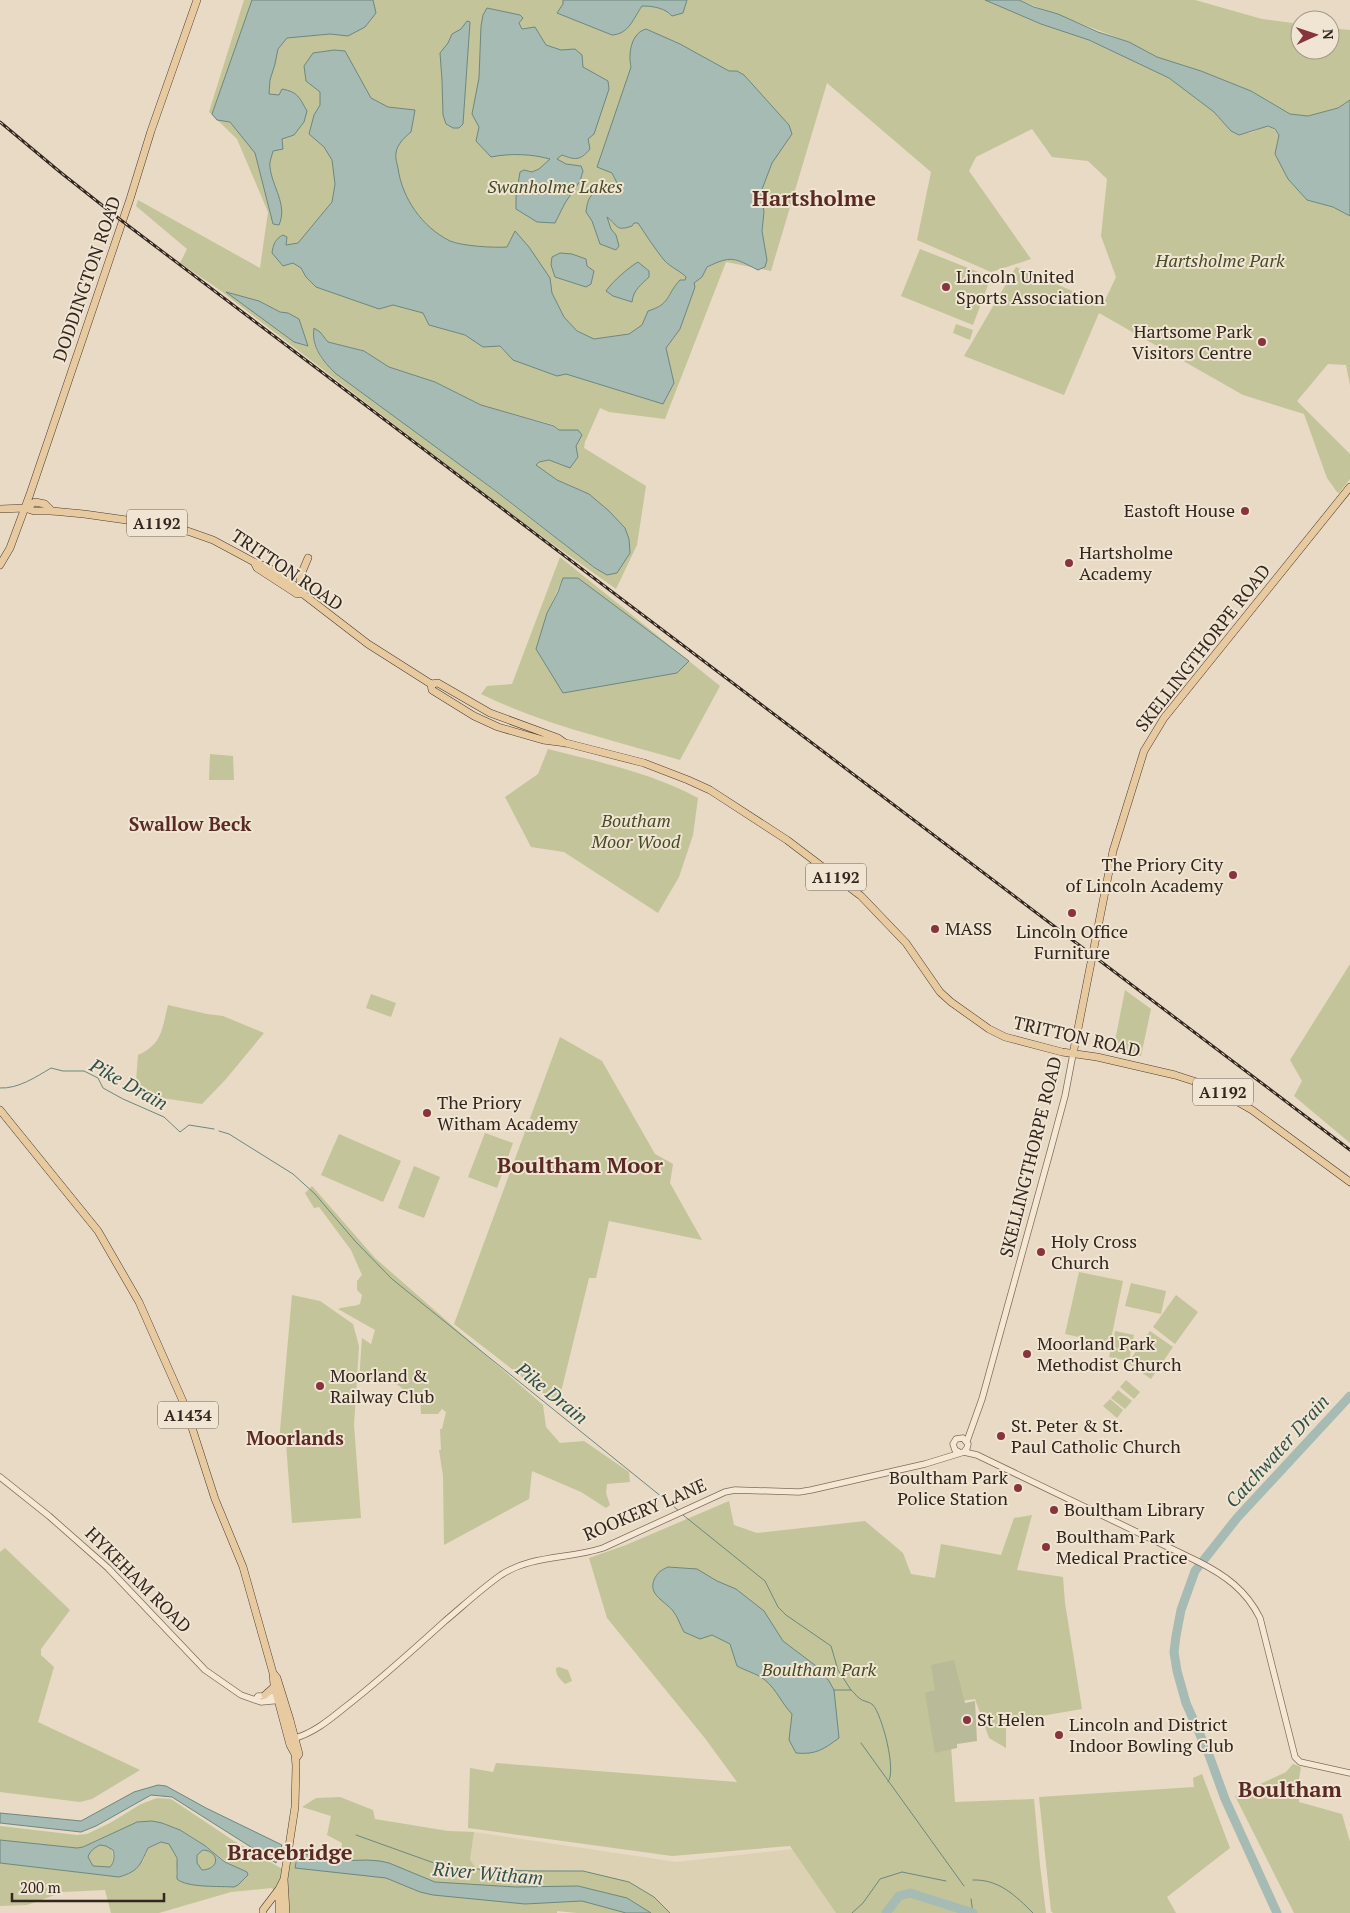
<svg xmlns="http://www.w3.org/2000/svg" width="1350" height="1913" viewBox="0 0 1350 1913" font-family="'PT Serif',serif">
  <rect width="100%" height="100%" fill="#e8dac4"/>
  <path fill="#dcd1b2" d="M 474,1832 L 676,1862 L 794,1849 L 839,1913 L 670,1913 L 654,1897 L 583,1871 L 477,1869 L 470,1860 Z"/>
  <path fill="#c3c499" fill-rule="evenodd" d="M 244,0 L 985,0 L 1041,24 L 1089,40 L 1169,78 L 1214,112 L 1231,131 C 1236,132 1242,133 1247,133 C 1261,132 1265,118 1279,135 L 1275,154 L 1288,179 L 1307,200 L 1333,207 L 1350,216 L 1350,385 L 1346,365 L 1328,364 L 1297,401 L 1350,454 L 1350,479 L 1339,493 L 1337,492 L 1327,478 L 1304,414 L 1243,395 L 1099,313 L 1064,395 L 964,356 L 1016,267 L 1103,304 L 1101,309 L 1116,277 L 1101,236 L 1107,179 L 1088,161 L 1052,157 L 1032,129 L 976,157 L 969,171 L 1031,259 L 991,272 L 917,240 L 931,172 L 827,83 L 771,271 L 726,262 L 665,419 L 609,412 L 600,408 L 585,442 L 584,448 L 646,486 L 637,545 L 616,589 L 508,512 L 217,288 L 180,263 L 187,249 L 136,206 L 138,200 L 260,268 L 268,212 L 237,139 L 209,112 ZM 320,332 L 328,342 L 364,351 L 389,367 L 435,382 L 481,405 L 554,425 C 566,436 575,441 578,457 L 538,462 L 536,465 L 557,480 L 589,494 L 595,568 L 321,358 L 315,346 L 313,333 Z
    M 1019,0 L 1195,0 L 1262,19 L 1300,24 L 1300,50 L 1330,50 L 1330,28 L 1350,30 L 1350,100 L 1338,108 L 1308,116 L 1290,114 L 1251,91 L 1201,71 L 1157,57 L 1129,42 Z
    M 920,249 L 991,277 L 973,325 L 901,296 Z
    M 956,324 L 973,330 L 970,340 L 953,333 Z
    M 560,557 L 720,686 L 680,760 C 613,740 544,725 481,694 L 487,686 L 512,684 ZM 563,578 L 674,650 L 688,662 L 547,613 Z
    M 548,749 C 599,762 652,773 698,798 L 693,835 L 679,877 L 658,913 L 564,852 L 531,847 L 505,797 L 538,774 Z
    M 210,754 L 233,756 L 234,780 L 209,780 Z
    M 1350,964 L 1350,1143 L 1294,1096 L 1302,1081 L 1290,1060 Z
    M 1125,990 L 1151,1009 L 1141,1056 L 1113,1051 Z
    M 371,994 L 396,1003 L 391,1017 L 366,1008 Z
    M 168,1005 L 207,1014 L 223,1016 L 264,1033 L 226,1079 L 202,1104 L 135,1094 L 138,1055 C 163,1044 162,1028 168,1005 Z
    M 560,1037 L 602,1061 L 655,1154 L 673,1164 L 670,1183 L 702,1240 L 609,1221 L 596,1278 L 589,1278 L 560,1396 L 571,1405 L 566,1411 L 454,1324 Z
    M 485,1133 L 513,1143 L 497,1188 L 468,1177 Z
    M 339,1134 L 401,1161 L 383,1202 L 321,1175 Z
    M 414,1166 L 440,1177 L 424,1218 L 398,1208 Z
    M 312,1186 L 375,1258 L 543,1405 L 546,1427 L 560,1443 L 584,1441 L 629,1472 L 630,1482 L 607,1484 L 606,1493 L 610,1505 L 606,1508 L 581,1492 L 532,1471 L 529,1499 L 444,1545 L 443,1476 L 439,1450 L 441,1450 L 440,1429 L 442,1429 L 446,1412 L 442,1409 L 438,1414 L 421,1414 L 420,1397 L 402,1392 L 403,1389 C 392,1379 384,1379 370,1381 L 370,1384 L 359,1381 L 362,1338 L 371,1344 L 375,1330 L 338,1309 C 345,1306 353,1307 360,1304 L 362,1295 L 357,1290 L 357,1281 L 362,1275 L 351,1250 L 319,1207 L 314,1208 L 305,1193 Z
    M 1079,1272 L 1123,1281 L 1110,1344 L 1065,1334 Z
    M 1131,1283 L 1166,1291 L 1161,1314 L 1125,1306 Z
    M 292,1295 L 320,1301 L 353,1324 L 359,1346 L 354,1425 L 361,1518 L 292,1523 L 286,1443 L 279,1442 Z
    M 1176,1295 L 1198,1312 L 1175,1344 L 1153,1327 Z
    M 1115,1331 L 1134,1335 L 1129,1361 L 1109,1357 Z
    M 1150,1331 L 1173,1347 L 1151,1379 L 1128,1363 Z
    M 1126,1380 L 1140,1392 L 1134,1399 L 1120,1387 Z
    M 1118,1390 L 1132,1401 L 1125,1409 L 1111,1398 Z
    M 1110,1399 L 1123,1410 L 1117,1418 L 1103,1406 Z
    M 729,1501 L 734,1525 L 757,1533 L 865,1521 L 903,1553 L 911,1574 L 935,1578 L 941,1544 L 1001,1555 L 1014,1518 L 1032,1515 L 1017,1570 L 1063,1577 L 1065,1603 L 1082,1709 L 1006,1722 L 1006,1748 L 989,1738 L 975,1699 L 948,1703 L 955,1802 L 1034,1799 L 1040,1865 L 1046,1913 L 836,1913 L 790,1846 L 672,1856 L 468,1828 L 470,1768 L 493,1772 L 496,1763 L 737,1782 L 704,1737 L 607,1618 L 589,1558 L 626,1545 Z
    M 5,1548 L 70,1610 L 41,1649 L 41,1655 L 54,1667 L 38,1722 L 140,1770 L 92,1799 L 80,1802 L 0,1792 L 0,1552 Z
    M 559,1667 L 568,1670 L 572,1681 L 565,1684 C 560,1679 556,1676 556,1668 Z
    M 1293,1764 L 1301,1767 L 1298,1785 L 1299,1802 L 1342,1814 L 1350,1842 L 1350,1913 L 1294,1913 L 1235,1796 L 1286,1772 Z
    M 1202,1774 L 1230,1848 L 1167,1897 L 1176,1913 L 1053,1913 L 1051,1911 L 1039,1797 L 1194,1787 L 1193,1778 Z
    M 340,1797 L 373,1810 L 375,1819 L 448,1831 L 474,1832 L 470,1860 L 477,1869 L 583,1871 L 629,1882 L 654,1897 L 670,1913 L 577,1913 L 557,1911 L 557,1913 L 279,1913 L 280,1900 L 272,1888 L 231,1892 L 159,1913 L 111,1913 L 105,1890 L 63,1892 L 27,1905 L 0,1906 L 0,1863 L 109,1876 L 143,1861 L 148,1848 L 161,1842 L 169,1844 C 176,1853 179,1862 176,1874 L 240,1882 L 247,1872 C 227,1864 221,1857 204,1845 C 153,1808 134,1823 83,1847 L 77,1848 L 0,1840 L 0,1826 L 77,1835 L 87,1834 L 110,1823 L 141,1804 L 157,1798 L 171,1799 L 234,1841 L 284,1870 L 297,1848 L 340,1857 L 342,1843 L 327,1835 L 331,1816 L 302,1807 L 316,1798 Z
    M 100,1845 C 114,1846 114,1853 112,1865 L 110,1867 L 93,1866 L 87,1857 C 90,1850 94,1848 100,1845 Z
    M196 1860a10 10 0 1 1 20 0a10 10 0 1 1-20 0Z"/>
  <path fill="#b9ba97" d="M 954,1660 L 965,1703 L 975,1701 L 977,1741 L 957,1744 L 957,1748 L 935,1753 L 925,1693 L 935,1690 L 931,1665 Z"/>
  <path fill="#a5bbb3" stroke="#6d887f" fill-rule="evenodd" d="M 252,0 L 373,0 L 376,13 L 365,27 L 348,36 L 330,34 L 287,38 L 278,49 L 275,64 L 270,80 L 269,94 L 279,95 L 282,89 C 298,92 299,97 307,111 L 304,122 L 294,135 L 282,139 L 283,149 L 273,151 C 272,156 269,162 270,167 C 272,187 288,205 279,225 L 273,224 L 255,153 L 230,122 L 217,120 L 212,114 Z
    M 563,0 L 687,0 L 683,13 L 672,16 C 665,8 653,6 642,6 C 633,19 629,34 612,35 L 557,13 L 563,4 Z
    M 985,0 L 1019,0 L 1034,7 L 1058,14 L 1098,32 L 1129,42 L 1157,57 L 1201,71 L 1251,91 L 1290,114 L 1308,116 L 1338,108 L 1350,100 L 1350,216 L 1333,207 L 1307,200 L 1288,179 L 1275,154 L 1279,135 L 1275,129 L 1268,126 L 1239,135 L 1231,131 L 1214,112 L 1169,78 L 1089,40 L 1041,24 Z
    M 487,8 L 520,15 L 523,18 L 519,23 L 522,29 L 535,27 L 546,45 L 561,50 L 575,49 L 582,55 L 583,67 L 608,81 L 609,89 L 594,134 L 588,139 L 590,149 C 580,161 575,160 562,155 L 557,159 L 566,164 L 581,166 L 583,171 L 580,181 L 565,203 L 555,223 L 537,222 L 516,209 L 516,197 L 520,172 L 524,170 L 532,172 L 539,169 L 550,159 C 531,154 511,153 491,157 L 476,141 L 479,127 L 472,114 L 479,78 L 481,26 L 483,15 Z
    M 467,21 L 470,22 L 463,124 L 459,128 L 453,128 L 446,124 L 443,115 L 442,80 L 440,53 L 448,43 L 452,34 L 461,29 Z
    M 646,29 L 680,44 L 729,71 L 737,71 L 744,75 L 789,125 L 792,134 L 772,163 L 761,192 L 764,212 L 762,231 L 767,260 L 765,267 L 758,270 C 734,258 732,255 707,267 L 702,277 L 694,283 L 695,287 L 680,329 L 666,348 L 674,383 L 663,404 L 566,374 L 557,376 L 513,360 L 500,346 L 483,347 L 465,335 L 429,325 L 423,313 L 393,305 L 379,309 L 316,287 L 306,277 L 301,268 L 293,263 L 283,266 L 272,253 C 273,245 275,239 283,235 L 287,237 L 286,245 L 298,243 L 332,202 L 335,184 L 332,160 L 324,147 L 309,134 L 314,115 L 320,105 L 320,92 L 306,81 L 304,66 L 313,53 L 334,50 L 345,51 L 371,98 L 388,107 L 415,110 L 411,132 C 405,137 397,144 396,153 C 395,157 397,164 398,168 C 402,198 422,227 450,241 C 462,246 494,248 507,247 L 515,231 L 529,247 L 550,278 L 552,293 L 564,317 L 577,331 L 594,339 L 629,334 L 642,325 L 648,311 C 671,304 666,295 680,280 L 685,280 L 686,277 C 682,272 670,267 664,260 C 655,249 646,235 638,223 L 634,223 L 632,226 C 615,232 618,225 607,217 L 611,229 L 616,235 L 619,246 L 616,250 L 600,244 L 592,221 L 586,212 C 589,184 600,196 620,189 L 612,173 L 597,167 L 631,67 C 628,54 631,33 646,29 Z
    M 560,253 L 572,254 L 586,259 L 587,266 L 594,271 L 591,284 L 586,287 L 555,277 L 551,265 L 552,257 Z
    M 638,262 L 649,271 L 649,277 C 642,284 633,290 632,302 L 613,296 L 606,291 C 613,281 628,268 638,262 Z
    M 226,292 L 259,301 L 280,312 L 288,313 L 299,319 L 308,346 L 294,342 Z
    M 314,328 L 320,332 L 328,342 L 364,351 L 389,367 L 435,382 L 481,405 L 554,426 L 559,430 L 578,430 L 582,435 L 576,446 L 578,457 L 570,468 L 549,460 L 539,462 L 536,465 L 557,480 L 589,494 L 609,511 L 625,528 L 629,539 L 630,553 L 617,573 L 607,575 L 595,568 L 493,489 L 335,373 C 323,361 311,347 314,328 Z
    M 563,578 L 578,578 L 689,661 L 677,673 L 563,693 L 536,649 L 547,613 L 558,592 Z
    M 668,1567 L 697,1569 L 717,1581 L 736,1589 L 764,1611 L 783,1641 L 820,1669 L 829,1681 L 834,1690 L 839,1738 C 824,1749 816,1755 796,1753 L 789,1740 L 792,1714 C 782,1704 777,1690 765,1680 C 756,1673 746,1671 737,1666 L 730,1644 L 712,1635 L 700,1639 L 684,1632 C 680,1625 678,1617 673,1611 C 665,1601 648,1595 654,1580 C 657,1573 661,1570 668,1567 Z
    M 158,1785 L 166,1786 L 206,1808 L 282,1845 L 276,1863 L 172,1797 L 151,1795 L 96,1826 L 81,1832 L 0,1823 L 0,1813 L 81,1821 L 134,1792 Z
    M 152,1821 L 162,1823 L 180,1830 L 204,1845 L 225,1862 L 247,1872 L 248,1875 L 238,1885 L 234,1887 C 220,1886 187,1888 177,1879 L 177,1858 L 169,1844 L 161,1842 L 148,1848 C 140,1865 139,1871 119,1877 L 0,1863 L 0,1840 L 77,1848 L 83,1847 L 137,1822 ZM 100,1845 L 106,1846 L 113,1850 C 115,1856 114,1863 110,1867 L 93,1866 L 88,1857 C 90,1851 94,1848 100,1845 ZM 203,1850 C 219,1851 221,1869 202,1870 L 197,1863 L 197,1855 Z
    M 298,1852 L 330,1861 L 367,1860 L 380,1861 L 389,1863 L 435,1882 L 516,1887 L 578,1886 L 627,1898 L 651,1913 L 626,1913 L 582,1901 L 525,1904 L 433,1895 L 420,1892 L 386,1878 L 295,1868 Z"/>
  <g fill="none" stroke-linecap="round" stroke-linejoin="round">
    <path stroke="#6d887f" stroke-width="1" d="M 0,1088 C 18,1089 36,1077 51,1068 L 63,1071 L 84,1071 L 98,1078 L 103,1088 L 123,1099 L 164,1117 L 180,1132 L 189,1125 L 214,1129
      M 219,1131 L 229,1134 L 293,1174 L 315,1194 L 355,1241 L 392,1279 L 678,1510
      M 683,1515 L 765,1581 L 778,1607 L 786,1615 L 831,1646 L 838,1670 L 851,1690
      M 834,1690 L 851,1690 C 854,1692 856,1696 859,1698 C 863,1702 869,1701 873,1705 C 882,1715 897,1771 888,1782
      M 861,1743 L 964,1886
      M 356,1835 L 448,1868 L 534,1871 L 583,1871 L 629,1882 L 654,1897 L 670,1913
      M 973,1880 C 999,1879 1016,1896 1033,1913
      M 971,1899 L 973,1913
      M 852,1913 L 863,1903 L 880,1879 L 902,1872 L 946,1881"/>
    <path stroke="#a5bbb3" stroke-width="9" d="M 268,1851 L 308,1861
      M 886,1913 L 899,1896 L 910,1893 L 973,1913
      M 1277,1913 L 1225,1799 L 1209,1755 L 1186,1703 L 1177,1671 L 1174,1652 L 1176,1636 L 1181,1610 L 1195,1571 L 1237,1518 L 1350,1396"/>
    <defs>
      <path id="minor" d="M 967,1441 L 982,1399 L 1050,1152 L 1065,1096 L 1073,1054
        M 964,1452 L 977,1455 L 1197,1561 C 1225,1575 1246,1590 1260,1618 L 1295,1757 L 1300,1762 L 1350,1773
        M 0,1477 L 49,1516 L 108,1568 L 205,1670 L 241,1695 L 261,1702 L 282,1700
        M 256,1699 L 258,1696 L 280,1696
        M 292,1739 C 312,1734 328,1721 344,1708 C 379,1681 412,1651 445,1621 C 463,1606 481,1589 501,1575 C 531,1555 570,1559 603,1548 L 725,1492 L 735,1490 L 799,1492 L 811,1490 L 925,1464 L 964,1452 L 967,1448 L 968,1444 L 963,1438 L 956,1439 L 953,1444 L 955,1450 L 959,1452"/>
      <path id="major" d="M 25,508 L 35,502 L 45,504 L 52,511
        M 0,509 L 25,508 L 34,511 L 52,511 L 84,514 L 176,527 L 213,540 L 254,562 L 257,568 L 297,594 L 303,594 L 368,644 L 431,684 L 438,683 L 490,713 L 558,738 L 565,743
        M 254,562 C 273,568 290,580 303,594
        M 0,565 L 10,548 L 30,494 L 130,199 L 151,131 L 197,0
        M 302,593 L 300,577 L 308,558
        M 431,684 L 432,690 L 474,716 L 498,727 L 543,740 L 566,743 L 644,763 L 688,780 L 710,790 L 787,840 L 861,896 L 906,943 L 940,992 L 951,1002 L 989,1029 L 1005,1037 L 1062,1052 L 1097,1057 L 1175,1075 L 1212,1087 L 1252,1110 L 1350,1182
        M 1073,1054 L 1113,851 L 1144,751 L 1164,718 L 1350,487
        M 0,1110 L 98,1231 L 139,1302 L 185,1406 L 215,1499 L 243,1567 L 273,1673 L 274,1685 L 290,1745 L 295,1754 L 296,1766 L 295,1807 L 284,1879 L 286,1913
        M 273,1673 L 277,1678 L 290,1720 L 299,1754 L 297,1757
        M 265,1695 L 274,1687
        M 263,1913 L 263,1910 L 279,1889
        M 279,1913 L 279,1889 L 284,1879"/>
    </defs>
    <use href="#minor" stroke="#806c5c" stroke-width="7"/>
    <use href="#major" stroke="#4e3b30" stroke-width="8"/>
    <use href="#minor" stroke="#f4e8d5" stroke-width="5.5"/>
    <use href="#major" stroke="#e7caa0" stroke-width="7"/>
    <defs>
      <path id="rail" d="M 0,122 L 60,172 L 122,221 L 1350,1150"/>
    </defs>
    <use href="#rail" stroke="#32261f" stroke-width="3"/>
    <use href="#rail" stroke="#f0e5d2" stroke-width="1" stroke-dasharray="4" stroke-linecap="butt"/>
  </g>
  <g fill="#87343c" stroke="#f0e5d2" stroke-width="2">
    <circle cx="946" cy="287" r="5"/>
    <circle cx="1262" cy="342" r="5"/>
    <circle cx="1245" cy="511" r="5"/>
    <circle cx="1069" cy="563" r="5"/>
    <circle cx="1233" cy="875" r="5"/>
    <circle cx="1072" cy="913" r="5"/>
    <circle cx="935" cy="929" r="5"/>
    <circle cx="427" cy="1113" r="5"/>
    <circle cx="1041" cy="1252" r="5"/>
    <circle cx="1027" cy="1354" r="5"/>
    <circle cx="320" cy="1386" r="5"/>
    <circle cx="1001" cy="1436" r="5"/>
    <circle cx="1018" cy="1488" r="5"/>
    <circle cx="1054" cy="1510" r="5"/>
    <circle cx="1046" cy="1547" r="5"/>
    <circle cx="967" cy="1720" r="5"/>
    <circle cx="1059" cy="1735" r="5"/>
  </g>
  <g text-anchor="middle" stroke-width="4" stroke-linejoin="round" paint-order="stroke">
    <g fill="#f0e5d2" stroke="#6b5f55" stroke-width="1">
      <rect x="127" y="509.5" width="60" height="27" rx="4"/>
      <rect x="806" y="863.5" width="60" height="27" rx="4"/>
      <rect x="1193" y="1078.5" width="60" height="27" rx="4"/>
      <rect x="158" y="1401.5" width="60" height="27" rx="4"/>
    </g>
    <g font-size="16" font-weight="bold" fill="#32261f">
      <text x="157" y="529">A1192</text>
      <text x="836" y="883">A1192</text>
      <text x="1223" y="1098">A1192</text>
      <text x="188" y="1421">A1434</text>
    </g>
    <g font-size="18" font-style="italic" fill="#464c28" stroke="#f0e5d2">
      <text x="555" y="193">Swanholme Lakes</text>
      <text x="1220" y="267">Hartsholme Park</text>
      <text x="636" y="827">Boutham<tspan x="636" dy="21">Moor Wood</tspan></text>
      <text x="819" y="1676">Boultham Park</text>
    </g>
    <g font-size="18" fill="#32261f" stroke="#f0e5d2" text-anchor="start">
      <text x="956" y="283">Lincoln United<tspan x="956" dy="21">Sports Association</tspan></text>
      <text x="1252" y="338" text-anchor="end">Hartsome Park<tspan x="1252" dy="21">Visitors Centre</tspan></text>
      <text x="1235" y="517" text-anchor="end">Eastoft House</text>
      <text x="1079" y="559">Hartsholme<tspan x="1079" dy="21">Academy</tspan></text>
      <text x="1223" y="871" text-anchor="end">The Priory City<tspan x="1223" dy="21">of Lincoln Academy</tspan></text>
      <text x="945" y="935">MASS</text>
      <text x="1072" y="938" text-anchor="middle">Lincoln Office<tspan x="1072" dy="21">Furniture</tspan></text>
      <text x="437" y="1109">The Priory<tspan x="437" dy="21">Witham Academy</tspan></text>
      <text x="1051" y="1248">Holy Cross<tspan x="1051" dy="21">Church</tspan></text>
      <text x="1037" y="1350">Moorland Park<tspan x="1037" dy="21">Methodist Church</tspan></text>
      <text x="330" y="1382">Moorland &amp;<tspan x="330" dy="21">Railway Club</tspan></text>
      <text x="1011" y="1432">St. Peter &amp; St.<tspan x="1011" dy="21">Paul Catholic Church</tspan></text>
      <text x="1008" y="1484" text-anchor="end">Boultham Park<tspan x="1008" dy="21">Police Station</tspan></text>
      <text x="1064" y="1516">Boultham Library</text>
      <text x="1056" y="1543">Boultham Park<tspan x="1056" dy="21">Medical Practice</tspan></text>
      <text x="977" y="1726">St Helen</text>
      <text x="1069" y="1731">Lincoln and District<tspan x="1069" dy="21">Indoor Bowling Club</tspan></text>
    </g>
    <g font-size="18" fill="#32261f" stroke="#f0e5d2">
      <text transform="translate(87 279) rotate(-71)" y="6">DODDINGTON ROAD</text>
      <text transform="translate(287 570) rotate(34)" y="6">TRITTON ROAD</text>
      <text transform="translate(1203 648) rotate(-52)" y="6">SKELLINGTHORPE ROAD</text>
      <text transform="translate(1077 1037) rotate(13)" y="6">TRITTON ROAD</text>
      <text transform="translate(1031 1157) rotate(-76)" y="6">SKELLINGTHORPE ROAD</text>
      <text transform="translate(645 1510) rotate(-23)" y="6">ROOKERY LANE</text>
      <text transform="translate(138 1580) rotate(45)" y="6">HYKEHAM ROAD</text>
    </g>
    <g font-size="19" font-weight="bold" fill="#592a23" stroke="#f0e5d2">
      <text x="190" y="831">Swallow Beck</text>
      <text x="295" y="1445">Moorlands</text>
    </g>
    <g font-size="19" font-style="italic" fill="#30504b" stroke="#f0e5d2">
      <text transform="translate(129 1084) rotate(29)" y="7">Pike Drain</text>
      <text transform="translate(552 1393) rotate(39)" y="7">Pike Drain</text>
      <text transform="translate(1277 1451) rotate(-48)" y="7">Catchwater Drain</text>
      <text transform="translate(488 1873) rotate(5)" y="7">River Witham</text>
    </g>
    <g font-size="22" font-weight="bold" fill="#592a23" stroke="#f0e5d2">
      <text x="814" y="206">Hartsholme</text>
      <text x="580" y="1173">Boultham Moor</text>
      <text x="1290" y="1797">Boultham</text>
      <text x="290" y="1860">Bracebridge</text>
    </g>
  </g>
  <g transform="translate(1315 35) rotate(87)"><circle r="24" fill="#f0e5d2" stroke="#a4998a"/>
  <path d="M0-4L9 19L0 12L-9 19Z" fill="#87343c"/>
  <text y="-8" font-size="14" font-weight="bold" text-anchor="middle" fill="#32261f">N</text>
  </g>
  <path d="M12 1893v8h152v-8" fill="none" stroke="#32261f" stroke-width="2.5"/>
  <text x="20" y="1893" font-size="15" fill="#32261f" stroke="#f0e5d2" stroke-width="4" paint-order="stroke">200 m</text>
</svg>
